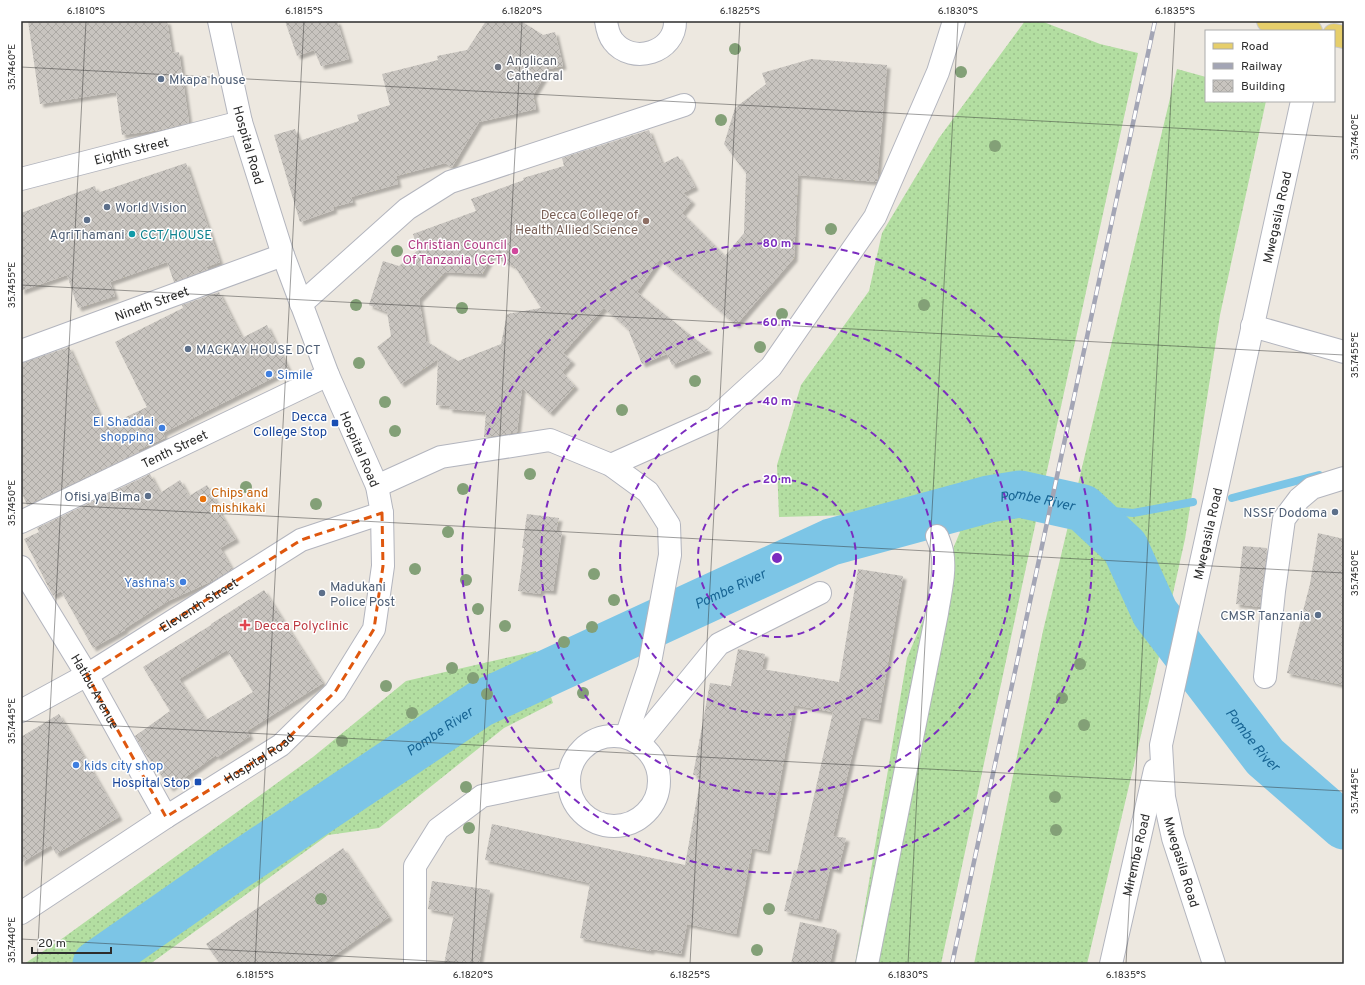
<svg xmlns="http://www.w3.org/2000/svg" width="1365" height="985" viewBox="0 0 1365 985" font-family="Overpass,sans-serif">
  <defs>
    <pattern id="grass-dots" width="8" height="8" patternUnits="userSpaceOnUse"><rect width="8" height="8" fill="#b3dea1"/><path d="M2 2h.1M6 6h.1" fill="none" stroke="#9abf8b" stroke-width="1.8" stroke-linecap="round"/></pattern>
    <pattern id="building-cross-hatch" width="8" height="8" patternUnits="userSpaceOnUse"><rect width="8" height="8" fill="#c8c4bf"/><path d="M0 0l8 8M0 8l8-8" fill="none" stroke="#aca9a4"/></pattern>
    <filter id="shadow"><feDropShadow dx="3.5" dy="3.5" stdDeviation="1" flood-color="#0004"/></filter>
  </defs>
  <rect width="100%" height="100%" fill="#ede8e0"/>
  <path fill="url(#grass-dots)" d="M 1025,21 L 1041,21 L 1100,44 L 1138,53 L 1028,558 L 941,964 L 855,964 L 907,658 L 960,532 L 918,495 L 855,515 L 779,517 L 777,465 L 801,385 L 869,291 L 882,233 L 939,138 Z
    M 1177,69 L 1206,77 L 1206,101 L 1266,101 L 1220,315 L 1185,539 L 1153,684 L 1087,964 L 974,964 L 1043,631 Z
    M 536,651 L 553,703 L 504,728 L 379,828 L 328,835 L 150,964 L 24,964 L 63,938 L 313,757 L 406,681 Z"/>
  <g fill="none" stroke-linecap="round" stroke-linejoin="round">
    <path stroke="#7cc5e6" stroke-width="8" d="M 1232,498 L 1319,475
      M 1083,508 L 1133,513 L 1193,502"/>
    <path stroke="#7cc5e6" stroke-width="47" id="s1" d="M 96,964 L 228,872 L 480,704 L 831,542 L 989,499 L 1020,494 L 1083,508 L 1125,547 L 1155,613 L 1265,757 L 1344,826"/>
  </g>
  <path fill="url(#building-cross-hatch)" fill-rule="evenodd" filter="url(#shadow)" d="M 28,21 L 167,21 L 172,53 L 179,52 L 189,123 L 160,130 L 122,135 L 116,92 L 40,104 Z
    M 285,21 L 337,21 L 349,59 L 321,66 L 314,50 L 297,56 Z
    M 486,21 L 521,21 L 543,35 L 555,32 L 563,66 L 549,69 L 533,95 L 536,109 L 479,122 L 452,167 L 445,163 L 396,176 L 398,184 L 351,197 L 353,202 L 333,207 L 334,210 L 300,222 L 274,135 L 295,129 L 299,141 L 359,121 L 357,115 L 390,105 L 382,74 L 438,60 L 437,56 L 467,50 Z
    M 811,59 L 887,65 L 877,180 L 877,182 L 798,175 L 794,258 L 736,325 L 660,259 L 637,292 L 709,350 L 672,365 L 667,354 L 642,364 L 628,329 L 604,308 L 563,353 L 572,361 L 562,372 L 575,386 L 550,413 L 522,388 L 517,432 L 487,437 L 484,437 L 486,412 L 449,409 L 449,406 L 436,405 L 438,359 L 401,384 L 377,347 L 391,336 L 387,312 L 369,305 L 383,261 L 399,266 L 418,250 L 413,234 L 476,211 L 471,199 L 524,180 L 523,178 L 564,166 L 562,158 L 649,130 L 662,164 L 678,156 L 695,187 L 683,193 L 692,201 L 682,213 L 725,256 L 744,233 L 746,173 L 724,144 L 735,108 L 766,84 L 762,73 ZM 493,254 L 515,267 L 541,308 L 507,314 L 501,344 L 458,361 L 426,341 L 419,299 L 445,272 L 482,274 Z
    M 186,163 L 220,262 L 206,267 L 208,269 L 174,282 L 167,262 L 110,282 L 115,296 L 78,308 L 67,275 L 21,291 L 21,213 L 95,186 L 97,193 Z
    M 219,292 L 242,338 L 267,325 L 289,370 L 163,433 L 165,438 L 138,450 L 139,452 L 27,505 L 21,491 L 21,363 L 69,347 L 105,427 L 147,407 L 115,342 L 183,308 L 182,305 Z
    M 150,474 L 160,493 L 180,480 L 189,496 L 207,485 L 221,510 L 219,511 L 236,539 L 220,548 L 232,569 L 212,581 L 168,601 L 124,629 L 125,630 L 93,648 L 61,591 L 53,596 L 24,539 L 39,532 L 37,528 Z
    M 527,514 L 559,518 L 556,531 L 562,532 L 553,591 L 541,590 L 540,594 L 518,591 L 521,571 L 524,548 L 522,548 Z
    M 1318,533 L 1344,539 L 1344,685 L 1287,673 L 1310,584 Z
    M 1243,546 L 1267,548 L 1260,607 L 1236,604 Z
    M 858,569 L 903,576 L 878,720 L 861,717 L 833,836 L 846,838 L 838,870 L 830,868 L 818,919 L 784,911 L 794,870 L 797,871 L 833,712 L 794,705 L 767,851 L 752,848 L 736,934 L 687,924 L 681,954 L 651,949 L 651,951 L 580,938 L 590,883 L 485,860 L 492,824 L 685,865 L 701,776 L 693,775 L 710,683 L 731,686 L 738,649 L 765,654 L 762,669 L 839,682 Z
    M 264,590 L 323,683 L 247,731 L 250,736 L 217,757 L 216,755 L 170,788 L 142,749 L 135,736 L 170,711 L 143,667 L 211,625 L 211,624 ZM 227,650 L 253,692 L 206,720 L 179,679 Z
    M 59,714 L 119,817 L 56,854 L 51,845 L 21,863 L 21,737 Z
    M 343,848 L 389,917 L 322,964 L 220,964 L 206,944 Z
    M 432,881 L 490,890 L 479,964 L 444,964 L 454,914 L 428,909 Z
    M 800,922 L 837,930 L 830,964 L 791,964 Z"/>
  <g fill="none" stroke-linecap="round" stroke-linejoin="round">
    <defs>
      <g id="minor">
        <path d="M 606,21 C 607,28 609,36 613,41 C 632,66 676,52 675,21"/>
        <path id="s2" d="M 21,179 L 241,122"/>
        <path d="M 301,304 L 407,209 L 450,182 L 684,105"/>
        <path d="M 1252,326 L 1344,352"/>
        <path id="s3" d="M 21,351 L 283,255"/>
        <path d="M 611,465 L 714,419 L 771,367 L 875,217 L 938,72 L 954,21"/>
        <path d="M 377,486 L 441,457 L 550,440 L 611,465 L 648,492 L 669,525 L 670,555 L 649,668 L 626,737"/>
        <path id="s4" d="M 21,522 L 328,375"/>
        <path id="s5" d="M 21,567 L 87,675 L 166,817"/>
        <path d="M 1265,677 L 1274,591 L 1284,519 L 1299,499 L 1312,488 L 1344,478"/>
        <path id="s6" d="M 21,711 L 87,675 L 301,540 L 382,513"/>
        <circle cx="614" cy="781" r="45"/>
        <path d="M 639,742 L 719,644 L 820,593"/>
        <path id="s7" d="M 21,913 L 166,817 L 281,745 L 335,692 L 374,629 L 383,566 L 382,513 L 377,486 L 328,375 L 283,255 L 241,122 L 219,21"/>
        <path d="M 415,964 L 415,866 L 438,829 L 482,796 L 569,778"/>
        <path d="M 867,964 L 937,613 C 940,593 946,570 942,551 C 941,546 939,541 937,536"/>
        <path id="s8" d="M 1111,964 L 1155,770"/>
        <path id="s9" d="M 1214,964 L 1173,838 L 1164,797 L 1161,745 L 1302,101"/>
      </g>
      <path id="major" d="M 1268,21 L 1311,31
        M 1334,35 L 1344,37"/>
    </defs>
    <use href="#minor" stroke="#b3b5be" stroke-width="24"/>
    <use href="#major" stroke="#c8c8c8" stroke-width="24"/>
    <use href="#minor" stroke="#fff" stroke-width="22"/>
    <use href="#major" stroke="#e6ce6b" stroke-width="22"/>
    <defs>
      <path id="rail" d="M 952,964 L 1155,21"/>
    </defs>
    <use href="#rail" stroke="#a3a5b5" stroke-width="4.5"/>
    <use href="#rail" stroke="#fff" stroke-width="3" stroke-dasharray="9" stroke-linecap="butt"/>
  </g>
  <g fill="#83a077">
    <circle cx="735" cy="49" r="6"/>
    <circle cx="961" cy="72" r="6"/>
    <circle cx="721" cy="120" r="6"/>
    <circle cx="995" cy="146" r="6"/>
    <circle cx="831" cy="229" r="6"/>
    <circle cx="397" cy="251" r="6"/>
    <circle cx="356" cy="305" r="6"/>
    <circle cx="924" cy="305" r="6"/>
    <circle cx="462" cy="308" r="6"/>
    <circle cx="782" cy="314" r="6"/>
    <circle cx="760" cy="347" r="6"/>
    <circle cx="359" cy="363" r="6"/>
    <circle cx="695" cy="381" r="6"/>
    <circle cx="385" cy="402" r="6"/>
    <circle cx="622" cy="410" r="6"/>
    <circle cx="395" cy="431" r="6"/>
    <circle cx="530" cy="474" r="6"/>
    <circle cx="246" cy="487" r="6"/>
    <circle cx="463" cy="489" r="6"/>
    <circle cx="316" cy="504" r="6"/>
    <circle cx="448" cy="532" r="6"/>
    <circle cx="415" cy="569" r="6"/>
    <circle cx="594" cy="574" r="6"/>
    <circle cx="466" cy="580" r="6"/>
    <circle cx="614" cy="600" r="6"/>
    <circle cx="478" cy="609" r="6"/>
    <circle cx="505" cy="626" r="6"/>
    <circle cx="592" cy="627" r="6"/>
    <circle cx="564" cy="642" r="6"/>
    <circle cx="1080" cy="664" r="6"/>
    <circle cx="452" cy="668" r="6"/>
    <circle cx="473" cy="678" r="6"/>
    <circle cx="386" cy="686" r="6"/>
    <circle cx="583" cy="693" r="6"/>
    <circle cx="487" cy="694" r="6"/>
    <circle cx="1062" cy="698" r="6"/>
    <circle cx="412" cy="713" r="6"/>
    <circle cx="1084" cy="725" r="6"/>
    <circle cx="342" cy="741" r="6"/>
    <circle cx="466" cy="787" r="6"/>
    <circle cx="1055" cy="797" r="6"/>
    <circle cx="469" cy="828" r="6"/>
    <circle cx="1056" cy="830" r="6"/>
    <circle cx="321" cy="899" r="6"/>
    <circle cx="769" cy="909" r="6"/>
    <circle cx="757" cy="950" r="6"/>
  </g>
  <path fill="none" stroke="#df570e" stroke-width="3" stroke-dasharray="8 5" stroke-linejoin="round" d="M 382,513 L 383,566 L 374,629 L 335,692 L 281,745 L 166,817 L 87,675 L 301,540 Z"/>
  <path fill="none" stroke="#2c2c2c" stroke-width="1" stroke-opacity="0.45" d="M 21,67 L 1344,137M 21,285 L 1344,355M 21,503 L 1344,573M 21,721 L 1344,791M 21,939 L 489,964M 37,964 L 86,21M 255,964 L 304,21M 472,964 L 522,21M 690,964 L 740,21M 908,964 L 958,21M 1126,964 L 1175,21M 1344,964 L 1344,962"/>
  <g fill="none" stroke="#7b2cbf" stroke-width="2" stroke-dasharray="7 5">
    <circle cx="777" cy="558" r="79"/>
    <circle cx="777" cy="558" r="157"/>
    <circle cx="777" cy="558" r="236"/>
    <circle cx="777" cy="558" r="315"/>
  </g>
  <circle fill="#6b7280" stroke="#fff" stroke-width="1.5" cx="498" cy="67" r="4"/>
  <g fill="#5c6f8a" stroke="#fff" stroke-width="1.5">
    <circle cx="161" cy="79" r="4"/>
    <circle cx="107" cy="207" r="4"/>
    <circle cx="87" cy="220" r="4"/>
    <circle cx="188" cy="349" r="4"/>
    <circle cx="148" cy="496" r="4"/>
    <circle cx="1335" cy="512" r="4"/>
    <circle cx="322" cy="593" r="4"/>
    <circle cx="1318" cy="615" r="4"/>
  </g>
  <circle fill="#8d6e63" stroke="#fff" stroke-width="1.5" cx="646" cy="221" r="4"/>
  <circle fill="#0f9aa8" stroke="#fff" stroke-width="1.5" cx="132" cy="234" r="4"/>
  <circle fill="#d1479c" stroke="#fff" stroke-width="1.5" cx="515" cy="251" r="4"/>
  <g fill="#3f7fe0" stroke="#fff" stroke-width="1.5">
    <circle cx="269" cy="374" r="4"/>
    <circle cx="162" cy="428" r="4"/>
    <circle cx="183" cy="582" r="4"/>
    <circle cx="76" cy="765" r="4"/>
  </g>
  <g fill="#1a4fb4" stroke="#fff" stroke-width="1.5">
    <rect x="331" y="419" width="8" height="8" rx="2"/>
    <rect x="194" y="778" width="8" height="8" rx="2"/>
  </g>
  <circle fill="#e8710a" stroke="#fff" stroke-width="1.5" cx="203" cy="499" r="4"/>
  <path fill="#e0444e" stroke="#fff" stroke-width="1.5" d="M243 619h4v4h4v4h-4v4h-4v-4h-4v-4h4z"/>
  <g text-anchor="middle" stroke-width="3" stroke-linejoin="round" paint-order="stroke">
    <g font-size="13" fill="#5b616d" stroke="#fff" text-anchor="start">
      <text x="506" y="65">Anglican<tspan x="506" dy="15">Cathedral</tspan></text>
    </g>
    <g font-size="13" fill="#4e5e75" stroke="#fff" text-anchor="start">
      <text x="169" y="84">Mkapa house</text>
      <text x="115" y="212">World Vision</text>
      <text x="87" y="239" text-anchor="middle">AgriThamani</text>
      <text x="196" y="354">MACKAY HOUSE DCT</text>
      <text x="140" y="501" text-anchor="end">Ofisi ya Bima</text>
      <text x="1327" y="517" text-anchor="end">NSSF Dodoma</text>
      <text x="330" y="591">Madukani<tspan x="330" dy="15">Police Post</tspan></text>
      <text x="1310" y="620" text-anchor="end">CMSR Tanzania</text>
    </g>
    <g font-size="13" fill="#2c2c2c" stroke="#fff">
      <text transform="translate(249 145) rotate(74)" y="5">Hospital Road</text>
      <text dy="5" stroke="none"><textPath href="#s2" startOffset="114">Eighth Street</textPath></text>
      <text dy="5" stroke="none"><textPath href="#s9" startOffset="767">Mwegasila Road</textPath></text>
      <text dy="5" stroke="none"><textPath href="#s3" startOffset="139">Nineth Street</textPath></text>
      <text dy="5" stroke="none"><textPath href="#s4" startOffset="170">Tenth Street</textPath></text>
      <text transform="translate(360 449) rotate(67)" y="5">Hospital Road</text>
      <text dy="5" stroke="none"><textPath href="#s9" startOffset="443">Mwegasila Road</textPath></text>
      <text dy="5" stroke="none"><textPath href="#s6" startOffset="207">Eleventh Street</textPath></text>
      <text dy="5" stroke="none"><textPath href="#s5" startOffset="145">Hatibu Avenue</textPath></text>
      <text dy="5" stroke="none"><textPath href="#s7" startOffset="284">Hospital Road</textPath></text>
      <text dy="5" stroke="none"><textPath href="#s8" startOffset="112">Mirembe Road</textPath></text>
      <text transform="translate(1182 862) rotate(73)" y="5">Mwegasila Road</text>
    </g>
    <g font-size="13" fill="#785e54" stroke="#fff" text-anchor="end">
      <text x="638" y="219">Decca College of<tspan x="638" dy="15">Health Allied Science</tspan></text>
    </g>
    <g font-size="13" fill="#0d838f" stroke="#fff" text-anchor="start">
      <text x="140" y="239">CCT/HOUSE</text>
    </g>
    <g font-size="13" fill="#b23c85" stroke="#fff" text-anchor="end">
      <text x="507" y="249">Christian Council<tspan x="507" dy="15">Of Tanzania (CCT)</tspan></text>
    </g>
    <g font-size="13" fill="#366cbe" stroke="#fff" text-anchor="start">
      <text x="277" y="379">Simile</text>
      <text x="154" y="426" text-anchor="end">El Shaddai<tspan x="154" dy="15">shopping</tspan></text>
      <text x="175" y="587" text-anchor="end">Yashna's</text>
      <text x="84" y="770">kids city shop</text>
    </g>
    <g font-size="13" fill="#164399" stroke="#fff" text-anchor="end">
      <text x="327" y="421">Decca<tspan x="327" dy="15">College Stop</tspan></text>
      <text x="190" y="787">Hospital Stop</text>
    </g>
    <g font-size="13" fill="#c56008" stroke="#fff" text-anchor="start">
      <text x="211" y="497">Chips and<tspan x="211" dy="15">mishikaki</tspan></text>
    </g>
    <g font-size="13" fill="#be3a42" stroke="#fff" text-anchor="start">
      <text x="254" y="630">Decca Polyclinic</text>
    </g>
    <g font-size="14" font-style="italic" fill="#186594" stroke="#fff">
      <text dy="5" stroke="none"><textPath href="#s1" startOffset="1063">Pombe River</textPath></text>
      <text dy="5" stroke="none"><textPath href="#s1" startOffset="739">Pombe River</textPath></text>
      <text dy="5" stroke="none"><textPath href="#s1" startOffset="415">Pombe River</textPath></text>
      <text dy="5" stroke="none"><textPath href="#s1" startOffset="1400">Pombe River</textPath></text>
    </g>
  </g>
  <circle cx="777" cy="558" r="6" fill="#7b2cbf" stroke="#fff" stroke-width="2"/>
  <g font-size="12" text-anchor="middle" font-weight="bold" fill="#7b2cbf" stroke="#fff" stroke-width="3" stroke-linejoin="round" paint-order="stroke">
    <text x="777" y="247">80 m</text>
    <text x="777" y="326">60 m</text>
    <text x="777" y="405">40 m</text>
    <text x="777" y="483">20 m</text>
  </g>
  <rect width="1365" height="985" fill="none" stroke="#ffffff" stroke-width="44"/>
  <rect x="1205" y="30" width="130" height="72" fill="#ffffff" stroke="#ababab"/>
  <rect x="1213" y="43" width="20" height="6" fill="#e6ce6b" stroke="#ababab"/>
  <text x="1241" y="50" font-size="12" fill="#2c2c2c">Road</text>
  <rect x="1213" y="63" width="20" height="6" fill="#a3a5b5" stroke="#ababab"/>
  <text x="1241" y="70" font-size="12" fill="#2c2c2c">Railway</text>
  <rect x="1213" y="80" width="20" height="12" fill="url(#building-cross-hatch)" stroke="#ababab"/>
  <text x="1241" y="90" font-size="12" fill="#2c2c2c">Building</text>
  <path d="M32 947v6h79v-6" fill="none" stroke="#2c2c2c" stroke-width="2"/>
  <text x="38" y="947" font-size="12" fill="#2c2c2c" stroke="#ffffff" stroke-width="3" paint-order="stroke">20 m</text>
  <rect x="22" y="22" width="1321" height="941" fill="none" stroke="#2c2c2c" stroke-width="1.5"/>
  <g font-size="10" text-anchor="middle" fill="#2c2c2c">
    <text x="86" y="14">6.1810°S</text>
    <text x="304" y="14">6.1815°S</text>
    <text x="522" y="14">6.1820°S</text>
    <text x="740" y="14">6.1825°S</text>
    <text x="958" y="14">6.1830°S</text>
    <text x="1175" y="14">6.1835°S</text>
    <text transform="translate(11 67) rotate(-90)" y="4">35.7460°E</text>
    <text transform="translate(1354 137) rotate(-90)" y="4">35.7460°E</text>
    <text transform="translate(11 285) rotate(-90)" y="4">35.7455°E</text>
    <text transform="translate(1354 355) rotate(-90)" y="4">35.7455°E</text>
    <text transform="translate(11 503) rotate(-90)" y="4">35.7450°E</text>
    <text transform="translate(1354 573) rotate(-90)" y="4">35.7450°E</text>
    <text transform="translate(11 721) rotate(-90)" y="4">35.7445°E</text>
    <text transform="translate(1354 791) rotate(-90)" y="4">35.7445°E</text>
    <text transform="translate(11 940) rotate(-90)" y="4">35.7440°E</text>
    <text x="255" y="978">6.1815°S</text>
    <text x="473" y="978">6.1820°S</text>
    <text x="690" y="978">6.1825°S</text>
    <text x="908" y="978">6.1830°S</text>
    <text x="1126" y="978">6.1835°S</text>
  </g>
</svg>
